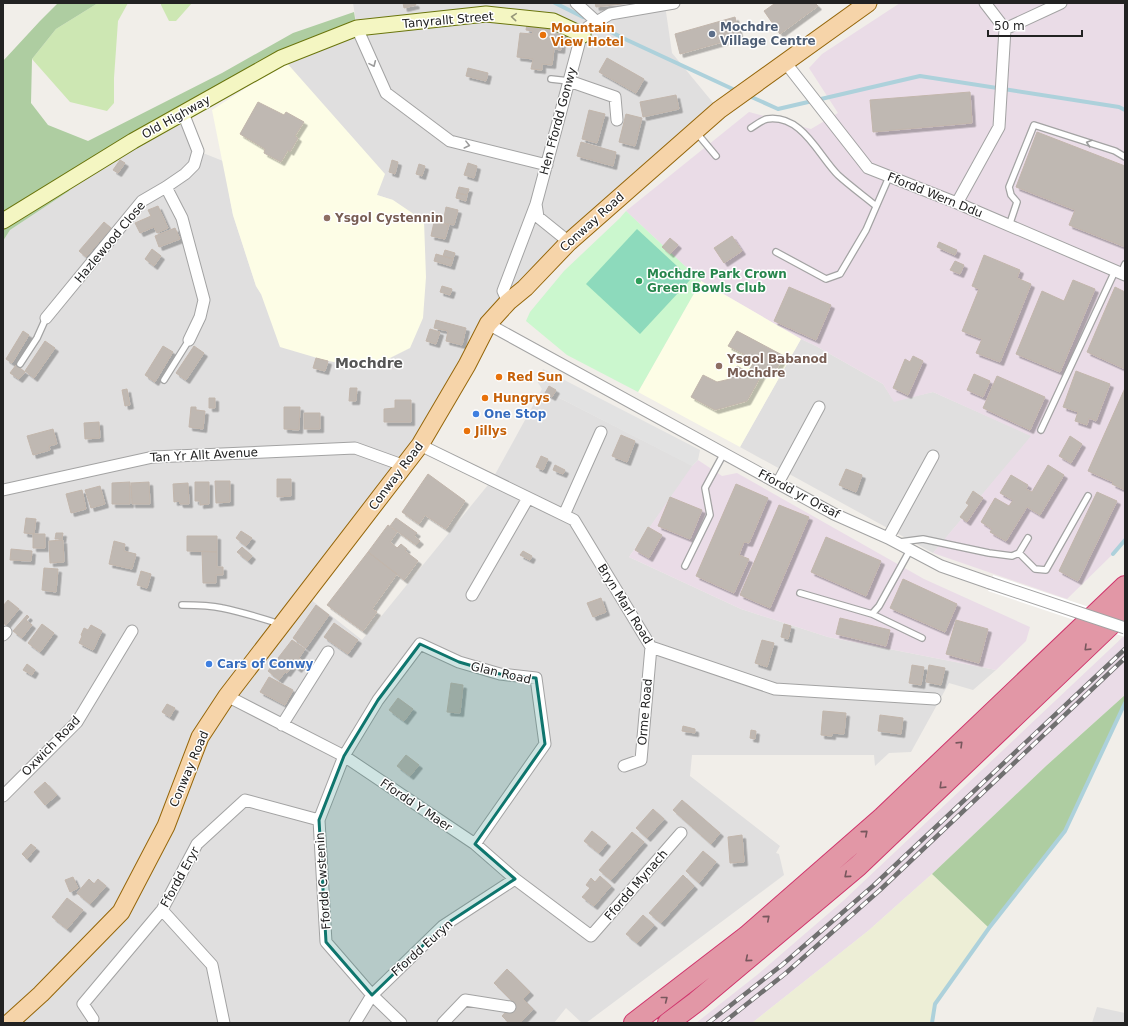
<svg xmlns="http://www.w3.org/2000/svg" width="1128" height="1026" viewBox="0 0 1128 1026" font-family="'DejaVu Sans',sans-serif">
  <defs>
    <filter id="shadow"><feDropShadow dx="3.5" dy="3.5" stdDeviation="0" flood-color="#0004"/></filter>
  </defs>
  <rect width="100%" height="100%" fill="#f1eee9"/>
  <path fill="#e0dfdf" d="M 353,3 L 674,3 L 665,5 L 672,53 L 719,110 L 508,302 L 420,445 L 305,595 L 362,640 L 492,480 L 542,389 L 693,466 L 629,557 L 741,609 L 828,637 L 996,670 L 973,690 L 949,683 L 911,752 L 889,753 L 875,766 L 874,755 L 692,755 L 690,776 L 780,846 L 776,853 L 779,854 L 784,875 L 586,1023 L 582,1023 L 566,1008 L 554,1023 L 3,1023 L 3,241 L 10,230 L 69,191 L 72,186 L 183,113 L 198,151 L 223,161 L 233,215 L 256,286 L 261,294 L 393,200 L 377,195 L 286,62 L 357,28 Z
    M 801,339 L 816,346 L 883,384 L 894,401 L 933,392 L 1032,436 L 933,553 L 740,447 Z
    M 1097,1007 L 1125,1013 L 1125,1023 L 1092,1023 Z"/>
  <path fill="#eadce7" d="M 900,3 L 1125,3 L 1125,540 L 1113,554 L 1067,599 L 933,553 L 1031,436 L 933,392 L 894,402 L 883,384 L 816,346 L 801,339 L 701,281 L 626,211 L 749,112 L 811,129 L 838,113 L 809,68 L 822,54 Z
    M 698,460 L 722,476 L 737,473 L 924,579 L 1030,627 L 1026,641 L 996,670 L 828,637 L 741,609 L 629,557 L 692,466 Z
    M 1125,635 L 1125,695 L 1046,766 L 932,874 L 868,931 L 752,1023 L 696,1023 L 757,975 L 843,901 Z"/>
  <path fill="#fdfde6" d="M 286,62 L 385,174 L 377,195 L 393,200 L 424,221 L 426,277 L 423,318 L 410,348 L 368,369 L 324,360 L 280,347 L 261,294 L 256,286 L 233,215 L 212,110 Z
    M 701,281 L 801,339 L 740,447 L 638,392 Z"/>
  <path fill="#edeed6" d="M 932,874 L 989,928 L 935,1004 L 932,1023 L 752,1023 L 868,931 Z"/>
  <path fill="#cde7b3" d="M 98,3 L 128,3 L 118,21 L 114,78 L 114,103 L 107,111 L 70,102 L 32,59 L 56,29 Z
    M 161,3 L 192,3 L 176,21 L 169,21 L 161,5 Z"/>
  <path fill="#aecda1" d="M 58,3 L 98,3 L 56,29 L 32,59 L 31,103 L 48,125 L 88,141 L 222,73 L 293,33 L 354,12 L 356,24 L 3,214 L 3,61 L 40,21 Z
    M 72,186 L 69,191 L 10,230 L 3,241 L 3,228 Z
    M 1125,695 L 1125,703 L 1065,831 L 989,928 L 932,874 L 1046,766 Z"/>
  <path fill="#cbf7ce" d="M 626,211 L 701,281 L 638,392 L 567,355 L 526,321 L 530,312 L 564,271 L 620,218 Z"/>
  <path fill="#8ddabc" d="M 637,229 L 691,279 L 640,334 L 586,284 Z"/>
  <path fill="#e2e2e2" d="M 543,369 L 700,450 L 698,460 L 692,466 L 542,389 L 537,381 Z"/>
  <path fill="#fff" d="M 993,575 L 1125,619 L 1125,637 L 988,591 Z"/>
  <g fill="none" stroke-linecap="round" stroke-linejoin="round">
    <path stroke="#add1db" stroke-width="4" d="M 555,3 L 583,17
      M 605,29 L 627,40 L 737,91
      M 747,95 L 778,109 L 920,76 L 1119,107 L 1125,110
      M 1113,554 L 1125,540
      M 932,1023 L 935,1004 L 989,928 L 1065,831 L 1125,703"/>
  </g>
  <path fill="#bfb8b2" stroke="#c2b6ac" filter="url(#shadow)" d="M 403,3 L 415,3 L 416,5 L 404,8 Z
    M 595,3 L 630,3 L 596,7 Z
    M 773,3 L 815,3 L 818,6 L 780,34 L 764,11 L 774,4 Z
    M 735,17 L 740,37 L 680,54 L 675,34 Z
    M 527,24 L 564,28 L 561,50 L 554,49 L 552,65 L 542,64 L 542,70 L 531,69 L 533,59 L 517,57 L 520,33 L 532,34 L 533,31 L 526,30 Z
    M 607,58 L 644,79 L 636,93 L 599,72 Z
    M 468,68 L 488,73 L 486,81 L 466,76 Z
    M 970,92 L 972,123 L 873,132 L 870,100 Z
    M 676,95 L 679,109 L 643,117 L 640,102 Z
    M 258,102 L 284,115 L 286,112 L 304,122 L 295,136 L 298,138 L 290,152 L 288,150 L 281,162 L 264,153 L 265,149 L 240,134 Z
    M 589,110 L 605,114 L 597,143 L 582,139 Z
    M 626,114 L 642,118 L 635,146 L 619,142 Z
    M 1037,132 L 1125,166 L 1125,247 L 1069,225 L 1075,210 L 1016,187 Z
    M 581,142 L 616,152 L 613,166 L 577,156 Z
    M 120,160 L 125,163 L 118,173 L 113,170 Z
    M 392,160 L 398,162 L 395,174 L 389,172 Z
    M 468,163 L 477,166 L 474,178 L 464,175 Z
    M 419,164 L 425,166 L 422,176 L 416,174 Z
    M 459,187 L 469,189 L 467,195 L 457,193 Z
    M 457,193 L 467,195 L 466,201 L 456,198 Z
    M 158,206 L 168,228 L 157,233 L 154,227 L 140,233 L 135,223 L 151,216 L 148,210 Z
    M 446,207 L 458,210 L 454,225 L 443,223 Z
    M 104,222 L 111,228 L 86,257 L 79,251 Z
    M 434,222 L 449,225 L 445,239 L 431,236 Z
    M 175,228 L 180,239 L 159,247 L 155,236 Z
    M 732,236 L 742,251 L 724,263 L 714,248 Z
    M 670,238 L 678,245 L 670,254 L 662,247 Z
    M 939,242 L 957,250 L 955,255 L 937,247 Z
    M 152,249 L 161,256 L 154,266 L 145,259 Z
    M 445,250 L 455,253 L 453,259 L 443,256 Z
    M 436,254 L 453,259 L 451,266 L 434,261 Z
    M 984,255 L 1020,270 L 1017,278 L 1031,284 L 1000,362 L 976,353 L 982,339 L 962,331 L 979,289 L 972,286 Z
    M 955,261 L 964,265 L 960,274 L 950,270 Z
    M 1073,280 L 1095,289 L 1060,372 L 1016,354 L 1042,291 L 1064,301 Z
    M 442,286 L 452,289 L 450,295 L 440,292 Z
    M 789,287 L 831,305 L 816,340 L 774,321 Z
    M 1115,287 L 1125,292 L 1125,369 L 1087,352 Z
    M 436,320 L 466,328 L 462,345 L 446,341 L 448,331 L 434,328 Z
    M 430,329 L 440,332 L 436,344 L 426,341 Z
    M 23,331 L 29,335 L 12,363 L 6,359 Z
    M 737,331 L 784,356 L 775,372 L 766,367 L 747,401 L 715,410 L 691,397 L 703,375 L 717,382 L 730,379 L 737,366 L 748,372 L 755,360 L 728,346 Z
    M 45,341 L 55,348 L 34,378 L 25,371 Z
    M 163,346 L 173,352 L 155,382 L 145,375 Z
    M 194,346 L 204,353 L 186,380 L 176,373 Z
    M 913,356 L 923,361 L 908,395 L 893,388 L 905,359 L 910,362 Z
    M 316,358 L 328,361 L 325,371 L 313,368 Z
    M 16,365 L 25,372 L 19,379 L 10,373 Z
    M 1076,371 L 1110,384 L 1096,421 L 1089,418 L 1087,425 L 1075,421 L 1078,412 L 1063,407 Z
    M 974,374 L 990,381 L 983,397 L 967,390 Z
    M 997,376 L 1045,397 L 1030,430 L 983,408 Z
    M 549,386 L 556,390 L 552,397 L 545,393 Z
    M 350,388 L 357,388 L 356,401 L 349,401 Z
    M 1125,388 L 1125,490 L 1112,484 L 1113,482 L 1088,471 Z
    M 127,389 L 130,405 L 125,406 L 122,390 Z
    M 209,398 L 215,398 L 215,408 L 209,408 Z
    M 395,400 L 411,400 L 411,422 L 384,422 L 384,409 L 395,408 Z
    M 191,407 L 196,407 L 196,410 L 205,411 L 203,429 L 189,427 Z
    M 284,407 L 300,407 L 299,430 L 284,429 Z
    M 304,413 L 320,413 L 320,429 L 304,429 Z
    M 99,422 L 100,438 L 85,439 L 84,423 Z
    M 53,429 L 57,444 L 49,446 L 50,450 L 33,455 L 27,436 Z
    M 621,435 L 635,441 L 627,462 L 612,456 Z
    M 1070,436 L 1082,444 L 1071,463 L 1059,456 Z
    M 541,456 L 548,459 L 543,470 L 536,467 Z
    M 555,465 L 565,470 L 563,474 L 553,470 Z
    M 1048,465 L 1064,475 L 1040,515 L 1027,507 L 1006,541 L 990,532 L 992,529 L 981,522 L 995,498 L 1009,506 L 1013,500 L 1000,493 L 1011,475 L 1028,485 L 1026,489 L 1032,492 Z
    M 846,469 L 862,475 L 856,492 L 839,485 Z
    M 428,474 L 465,501 L 446,529 L 425,515 L 419,524 L 402,512 Z
    M 277,479 L 291,479 L 291,496 L 277,497 Z
    M 215,481 L 230,481 L 230,502 L 216,503 Z
    M 130,482 L 130,504 L 112,504 L 112,483 Z
    M 149,482 L 150,504 L 132,504 L 131,483 Z
    M 195,482 L 209,482 L 209,504 L 200,505 L 200,501 L 195,501 Z
    M 188,483 L 189,504 L 180,504 L 179,501 L 174,502 L 173,484 Z
    M 736,484 L 768,498 L 749,543 L 744,542 L 739,555 L 749,559 L 734,593 L 696,576 Z
    M 100,486 L 105,504 L 91,508 L 85,490 Z
    M 82,490 L 86,509 L 71,513 L 66,494 Z
    M 973,491 L 983,498 L 967,522 L 960,517 L 969,505 L 966,503 Z
    M 1097,492 L 1117,501 L 1078,581 L 1059,571 Z
    M 670,497 L 702,510 L 690,539 L 658,526 Z
    M 779,505 L 809,517 L 770,608 L 740,595 Z
    M 26,518 L 36,519 L 34,534 L 24,533 Z
    M 396,518 L 417,533 L 414,536 L 420,541 L 416,545 L 390,526 Z
    M 388,525 L 397,532 L 390,542 L 397,548 L 401,544 L 407,549 L 405,551 L 418,561 L 404,580 L 368,552 Z
    M 648,527 L 662,535 L 649,558 L 635,550 Z
    M 241,531 L 252,538 L 246,546 L 236,538 Z
    M 56,533 L 63,533 L 62,539 L 55,539 Z
    M 33,534 L 45,534 L 45,548 L 33,548 Z
    M 187,536 L 217,536 L 217,552 L 187,551 Z
    M 826,537 L 881,561 L 866,596 L 811,572 Z
    M 63,540 L 64,562 L 50,563 L 49,541 Z
    M 114,541 L 125,544 L 124,551 L 136,554 L 132,569 L 109,564 Z
    M 242,547 L 252,556 L 248,561 L 237,552 Z
    M 11,549 L 32,551 L 31,561 L 10,560 Z
    M 202,551 L 217,552 L 217,567 L 223,567 L 223,575 L 216,575 L 216,583 L 203,583 Z
    M 523,551 L 532,556 L 530,560 L 520,555 Z
    M 368,552 L 397,574 L 372,609 L 377,612 L 363,631 L 327,605 Z
    M 44,568 L 58,569 L 56,592 L 42,590 Z
    M 141,571 L 151,574 L 147,588 L 137,585 Z
    M 903,579 L 957,604 L 945,632 L 890,608 Z
    M 601,598 L 606,612 L 593,617 L 587,603 Z
    M 8,600 L 19,609 L 6,625 L 3,623 L 3,606 Z
    M 316,605 L 329,615 L 306,648 L 293,638 Z
    M 27,615 L 29,617 L 26,620 L 32,625 L 22,638 L 13,631 Z
    M 840,618 L 890,630 L 886,646 L 836,634 Z
    M 956,620 L 988,629 L 979,663 L 946,654 Z
    M 334,623 L 358,640 L 348,654 L 324,637 Z
    M 42,624 L 54,633 L 40,652 L 28,643 Z
    M 784,624 L 791,626 L 788,639 L 781,637 Z
    M 91,625 L 102,631 L 93,650 L 79,643 L 82,636 L 81,635 L 84,628 L 88,630 Z
    M 292,640 L 305,649 L 299,658 L 304,662 L 298,669 L 293,665 L 287,673 L 285,672 L 279,680 L 268,671 Z
    M 762,640 L 774,643 L 767,667 L 755,663 Z
    M 27,664 L 35,670 L 32,675 L 23,670 Z
    M 912,665 L 924,667 L 921,685 L 909,683 Z
    M 929,665 L 945,668 L 941,685 L 926,682 Z
    M 269,677 L 293,690 L 285,705 L 260,692 Z
    M 451,683 L 463,685 L 460,713 L 447,712 Z
    M 398,698 L 413,709 L 404,721 L 389,710 Z
    M 167,704 L 175,708 L 170,717 L 162,712 Z
    M 823,711 L 846,713 L 844,734 L 832,733 L 832,736 L 821,735 Z
    M 880,715 L 903,718 L 901,734 L 878,731 Z
    M 683,726 L 695,729 L 695,733 L 682,731 Z
    M 751,730 L 756,731 L 755,739 L 750,738 Z
    M 406,755 L 419,765 L 410,776 L 397,766 Z
    M 45,782 L 57,795 L 45,805 L 34,792 Z
    M 682,800 L 720,833 L 711,844 L 673,810 Z
    M 653,809 L 664,819 L 647,838 L 636,828 Z
    M 592,831 L 607,843 L 599,853 L 584,841 Z
    M 632,832 L 644,842 L 611,880 L 599,870 Z
    M 742,835 L 744,862 L 730,863 L 728,837 Z
    M 31,844 L 36,848 L 27,859 L 22,854 Z
    M 703,851 L 716,862 L 699,883 L 686,871 Z
    M 683,875 L 694,886 L 661,923 L 649,913 Z
    M 600,876 L 611,886 L 594,906 L 582,897 L 590,888 L 586,885 L 591,878 L 595,882 Z
    M 73,877 L 78,888 L 70,892 L 65,880 Z
    M 89,879 L 94,884 L 98,879 L 106,886 L 90,904 L 77,893 Z
    M 67,898 L 83,910 L 67,929 L 52,917 Z
    M 643,915 L 654,925 L 637,943 L 626,934 Z
    M 507,969 L 530,992 L 523,999 L 533,1009 L 520,1023 L 509,1023 L 502,1016 L 514,1003 L 494,983 Z"/>
  <g fill="none" stroke-linecap="round" stroke-linejoin="round">
    <defs>
      <path id="lane" d="M 551,79 L 569,81
        M 751,128 C 756,125 762,120 767,119 C 802,114 818,155 838,175 C 850,186 864,196 876,206
        M 696,132 L 716,156
        M 1009,226 L 1017,202 L 1011,195 L 1009,187 L 1034,125 L 1115,151 L 1125,157
        M 776,252 L 826,279 L 840,274 L 866,230 L 889,177
        M 1121,273 L 1125,264
        M 20,364 L 37,338 L 46,318
        M 164,380 L 189,340
        M 1041,430 L 1115,271
        M 900,542 L 923,539 L 989,553 L 1012,556 L 1019,553 L 1028,538
        M 1019,553 L 1035,569 L 1046,570 L 1088,496
        M 685,566 L 710,515 L 705,488 L 724,453
        M 800,593 L 872,614 L 879,606 L 910,550
        M 182,605 C 195,605 209,605 222,608 C 242,612 261,618 280,624
        M 872,614 L 922,638"/>
      <path id="street" d="M 576,3 L 597,22
        M 357,28 L 386,93 L 450,141 L 547,165
        M 1005,29 L 1061,3
        M 785,62 L 868,168 L 957,203 L 1125,275
        M 569,81 L 615,97 L 617,120
        M 166,187 L 182,218 L 204,300 L 200,317 L 189,340
        M 957,203 L 999,127 L 1005,29 L 985,3
        M 536,204 L 538,217 L 569,242
        M 508,302 L 503,291 L 536,204 L 580,40 L 588,27 L 610,14 L 674,3
        M 46,318 L 142,201 L 166,187 L 185,174 L 194,165 L 198,151 L 183,113
        M 488,324 L 834,514 L 888,538 L 941,566 L 990,583
        M 420,445 L 574,520 L 651,647 L 775,689 L 935,699
        M 778,483 L 819,407
        M 3,490 L 153,457 L 355,448 L 405,466
        M 564,515 L 601,432
        M 888,538 L 933,456
        M 472,595 L 528,498
        M 3,635 L 6,632
        M 227,696 L 344,756 L 475,844 L 515,879 L 591,936 L 681,833
        M 282,725 L 328,652
        M 624,766 L 641,760 L 651,647
        M 3,796 L 77,722 L 132,631
        M 162,910 L 212,965 L 224,1023
        M 93,1019 L 83,1004 L 162,910 L 197,844 L 245,800 L 319,820
        M 355,1023 L 372,995 L 443,926 L 515,879
        M 401,1023 L 372,995 L 326,942 L 319,820 L 344,756 L 378,700 L 420,644 L 459,662 L 500,674 L 536,678 L 545,744 L 475,844
        M 443,1023 L 465,1000 L 510,1007"/>
      <path id="secondary" d="M 3,221 L 133,141 L 281,58 L 357,28 L 486,14 L 553,21 L 583,35"/>
      <path id="primary" d="M 9,1023 L 41,994 L 121,912 L 166,826 L 200,737 L 227,696 L 420,445 L 467,365 L 488,324 L 508,302 L 525,288 L 569,242 L 719,110 L 868,3"/>
      <path id="highway" d="M 634,1023 L 747,936 L 883,817 L 1125,586
        M 668,1023 L 696,1002 L 858,866 L 1125,611"/>
    </defs>
    <use href="#lane" stroke="#a3a3a3" stroke-width="8"/>
    <use href="#street" stroke="#a3a3a3" stroke-width="13"/>
    <use href="#secondary" stroke="#6a750d" stroke-width="17"/>
    <use href="#primary" stroke="#95660a" stroke-width="19"/>
    <use href="#highway" stroke="#d0356c" stroke-width="22"/>
    <use href="#lane" stroke="#fff" stroke-width="5.5"/>
    <use href="#street" stroke="#fff" stroke-width="11"/>
    <use href="#secondary" stroke="#f4f6c2" stroke-width="15"/>
    <use href="#primary" stroke="#f6d4a9" stroke-width="17"/>
    <use href="#highway" stroke="#e297a6" stroke-width="20"/>
    <defs>
      <path id="rail" d="M 708,1023 L 782,965 L 873,886 L 1125,649
        M 723,1023 L 786,973 L 880,890 L 1125,658"/>
    </defs>
    <use href="#rail" stroke="#707070" stroke-width="4.5"/>
    <use href="#rail" stroke="#fff" stroke-width="3" stroke-dasharray="9" stroke-linecap="butt"/>
    <defs>
      <path id="street-bridge" d="M 990,583 L 1125,628"/>
    </defs>
    <use href="#street-bridge" stroke="#a3a3a3" stroke-width="13" stroke-linecap="butt"/>
    <use href="#street-bridge" stroke="#fff" stroke-width="11"/>
  </g>
  <defs><path id="oneway-chevron" d="M-2-3.5L2.5 0L-2 3.5" fill="none" stroke-width="1.6" stroke-linecap="round" stroke-linejoin="round"/></defs>
  <use stroke="#96977a" href="#oneway-chevron" transform="translate(514 17) rotate(-175)"/>
  <g stroke="#9c9c9c">
    <use href="#oneway-chevron" transform="translate(373 64) rotate(66)"/>
    <use href="#oneway-chevron" transform="translate(1089 143) rotate(-162)"/>
    <use href="#oneway-chevron" transform="translate(467 145) rotate(14)"/>
  </g>
  <g stroke="#78575d">
    <use href="#oneway-chevron" transform="translate(1087 648) rotate(136)"/>
    <use href="#oneway-chevron" transform="translate(960 744) rotate(-44)"/>
    <use href="#oneway-chevron" transform="translate(942 786) rotate(136)"/>
    <use href="#oneway-chevron" transform="translate(865 833) rotate(-41)"/>
    <use href="#oneway-chevron" transform="translate(847 875) rotate(140)"/>
    <use href="#oneway-chevron" transform="translate(767 918) rotate(-41)"/>
    <use href="#oneway-chevron" transform="translate(748 959) rotate(140)"/>
    <use href="#oneway-chevron" transform="translate(665 999) rotate(-38)"/>
  </g>
  <path fill="#0f766e" fill-opacity="0.2" stroke="#0f766e" stroke-width="3" stroke-linejoin="round" d="M 420,644 L 459,662 L 500,674 L 536,678 L 545,744 L 475,844 L 515,879 L 443,926 L 372,995 L 326,942 L 319,820 L 344,756 L 378,700 Z"/>
  <circle fill="#5c6f8a" stroke="#fff" stroke-width="1.5" cx="712" cy="34" r="4"/>
  <g fill="#e8710a" stroke="#fff" stroke-width="1.5">
    <circle cx="543" cy="35" r="4"/>
    <circle cx="499" cy="377" r="4"/>
    <circle cx="485" cy="398" r="4"/>
    <circle cx="467" cy="431" r="4"/>
  </g>
  <g fill="#8d6e63" stroke="#fff" stroke-width="1.5">
    <circle cx="327" cy="218" r="4"/>
    <circle cx="719" cy="366" r="4"/>
  </g>
  <circle fill="#2e9e5b" stroke="#fff" stroke-width="1.5" cx="639" cy="281" r="4"/>
  <g fill="#3f7fe0" stroke="#fff" stroke-width="1.5">
    <circle cx="476" cy="414" r="4"/>
    <circle cx="209" cy="664" r="4"/>
  </g>
  <g text-anchor="middle" stroke-width="3" stroke-linejoin="round" paint-order="stroke">
    <g font-size="12" fill="#222" stroke="#fff">
      <text transform="translate(448 20) rotate(-5)" y="4">Tanyrallt Street</text>
      <text transform="translate(176 117) rotate(-29)" y="4">Old Highway</text>
      <text transform="translate(558 121) rotate(-75)" y="4">Hen Ffordd Gonwy</text>
      <text transform="translate(935 195) rotate(22)" y="4">Ffordd Wern Ddu</text>
      <text transform="translate(592 222) rotate(-42)" y="4">Conway Road</text>
      <text transform="translate(110 242) rotate(-50)" y="4">Hazlewood Close</text>
      <text transform="translate(204 455) rotate(-3)" y="4">Tan Yr Allt Avenue</text>
      <text transform="translate(396 476) rotate(-53)" y="4">Conway Road</text>
      <text transform="translate(799 494) rotate(28)" y="4">Ffordd yr Orsaf</text>
      <text transform="translate(625 604) rotate(58)" y="4">Bryn Marl Road</text>
      <text transform="translate(501 673) rotate(13)" y="4">Glan Road</text>
      <text transform="translate(645 712) rotate(-85)" y="4">Orme Road</text>
      <text transform="translate(51 746) rotate(-46)" y="4">Oxwich Road</text>
      <text transform="translate(189 769) rotate(-67)" y="4">Conway Road</text>
      <text transform="translate(416 805) rotate(34)" y="4">Ffordd Y Maer</text>
      <text transform="translate(180 877) rotate(-61)" y="4">Ffordd Eryr</text>
      <text transform="translate(323 881) rotate(-94)" y="4">Ffordd Cwstenin</text>
      <text transform="translate(636 885) rotate(-49)" y="4">Ffordd Mynach</text>
      <text transform="translate(422 948) rotate(-42)" y="4">Ffordd Euryn</text>
    </g>
    <g font-size="12" font-weight="bold" fill="#4e5e75" stroke="#fff" text-anchor="start">
      <text x="720" y="31">Mochdre<tspan x="720" dy="14">Village Centre</tspan></text>
    </g>
    <g font-size="12" font-weight="bold" fill="#c56008" stroke="#fff" text-anchor="start">
      <text x="551" y="32">Mountain<tspan x="551" dy="14">View Hotel</tspan></text>
      <text x="507" y="381">Red Sun</text>
      <text x="493" y="402">Hungrys</text>
      <text x="475" y="435">Jillys</text>
    </g>
    <g font-size="12" font-weight="bold" fill="#785e54" stroke="#fff" text-anchor="start">
      <text x="335" y="222">Ysgol Cystennin</text>
      <text x="727" y="363">Ysgol Babanod<tspan x="727" dy="14">Mochdre</tspan></text>
    </g>
    <g font-size="12" font-weight="bold" fill="#27864d" stroke="#fff" text-anchor="start">
      <text x="647" y="278">Mochdre Park Crown<tspan x="647" dy="14">Green Bowls Club</tspan></text>
    </g>
    <g font-size="12" font-weight="bold" fill="#366cbe" stroke="#fff" text-anchor="start">
      <text x="484" y="418">One Stop</text>
      <text x="217" y="668">Cars of Conwy</text>
    </g>
    <g font-size="14" font-weight="bold" fill="#555" stroke="#fff">
      <text x="369" y="368">Mochdre</text>
    </g>
  </g>
  <rect width="1128" height="1026" fill="none" stroke="#222222" stroke-width="8"/>
  <path d="M988 30v6h94v-6" fill="none" stroke="#222222" stroke-width="2"/>
  <text x="994" y="30" font-size="12" fill="#222222" stroke="#ffffff" stroke-width="3" paint-order="stroke">50 m</text>
</svg>
